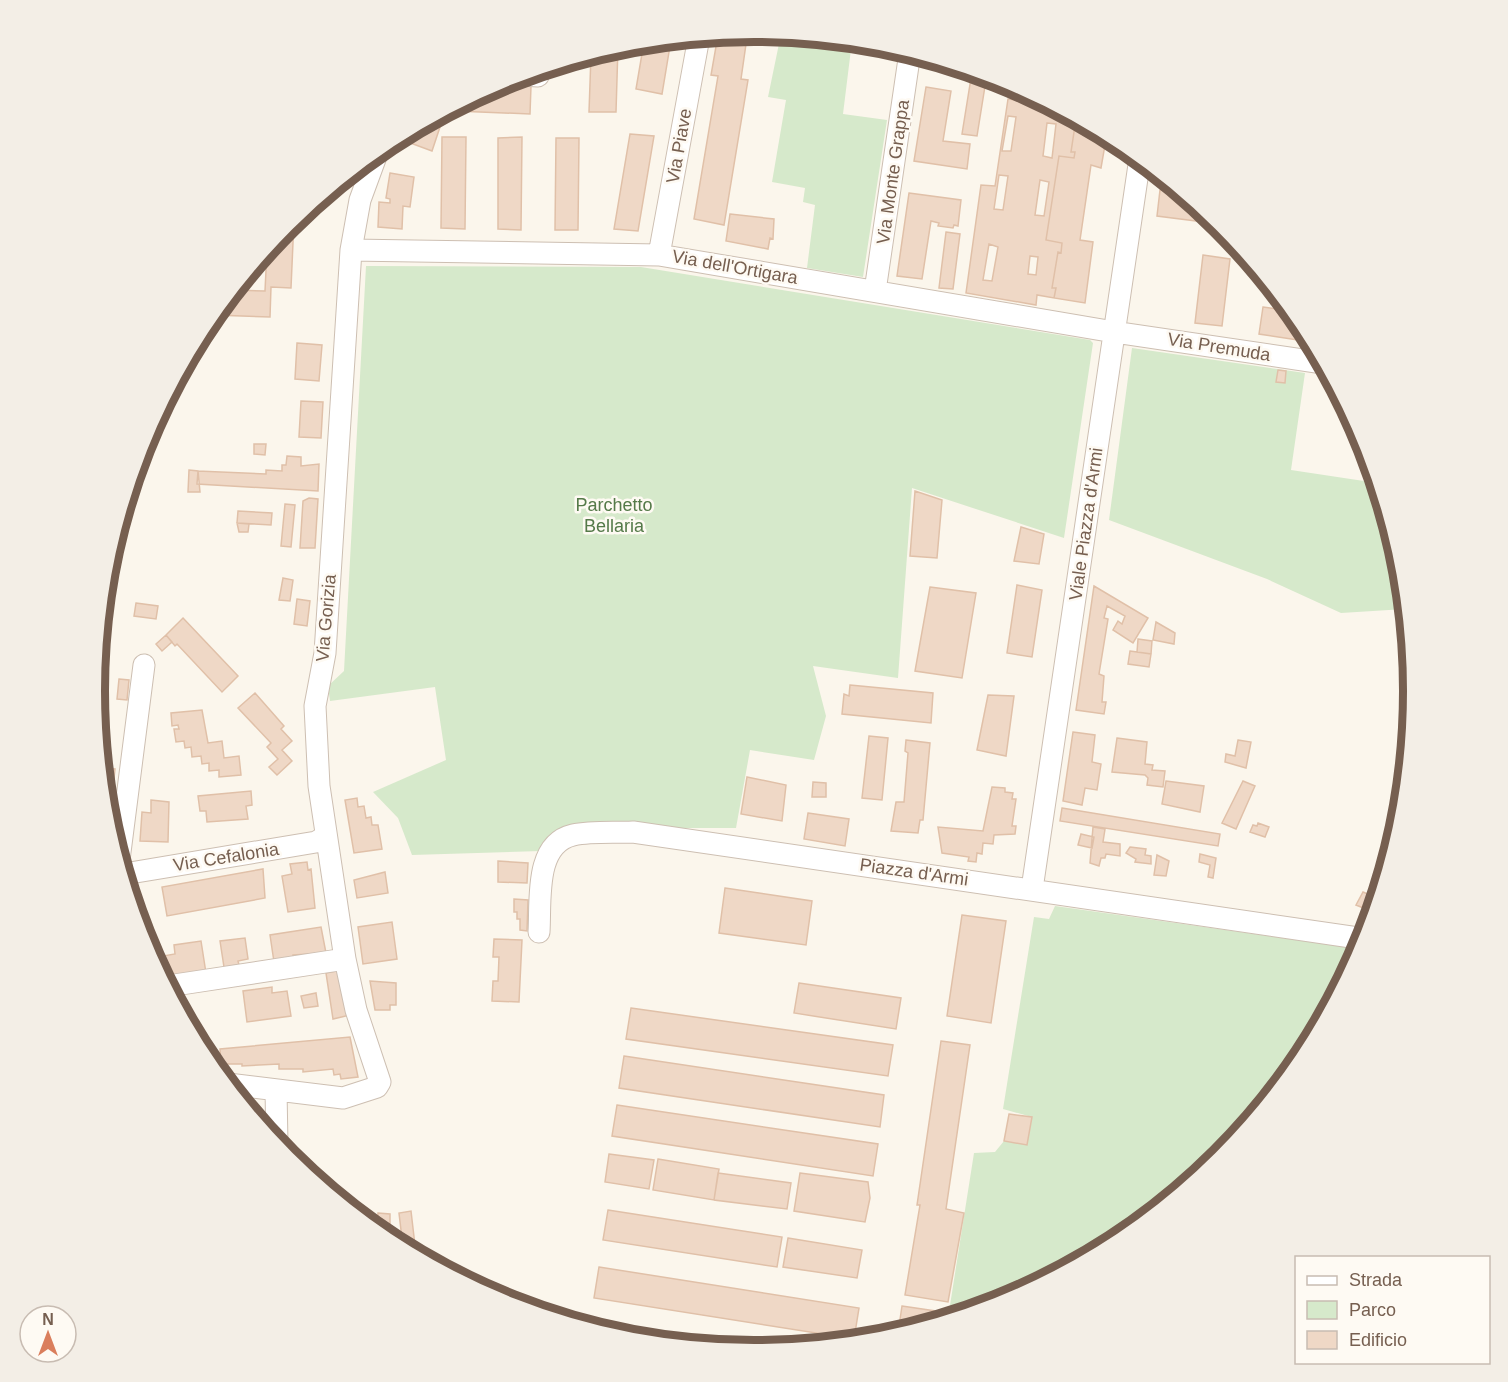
<svg xmlns="http://www.w3.org/2000/svg" width="1508" height="1382" viewBox="0 0 1508 1382" font-family="Helvetica,sans-serif">
  <rect width="100%" height="100%" fill="#fbf6ec"/>
  <path fill="#d6e9cb" d="M 781,34 L 852,41 L 843,114 L 887,120 L 863,277 L 807,268 L 815,205 L 803,202 L 805,188 L 772,182 L 786,100 L 768,97 Z
    M 366,266 L 641,267 L 1090,340 L 1093,343 L 1064,538 L 912,488 L 898,678 L 813,666 L 826,716 L 814,760 L 750,750 L 736,828 L 571,828 L 541,851 L 412,855 L 398,818 L 373,792 L 446,760 L 435,687 L 330,701 L 328,686 L 344,671 Z
    M 1132,348 L 1305,373 L 1291,470 L 1377,483 L 1401,563 L 1405,609 L 1341,613 L 1267,579 L 1109,520 Z
    M 1055,906 L 1360,949 L 1302,1058 L 1220,1158 L 1120,1240 L 1006,1300 L 948,1318 L 974,1153 L 995,1152 L 1004,1141 L 1027,1145 L 1032,1117 L 1003,1109 L 1034,917 L 1049,919 Z"/>
  <path fill="#efd8c6" stroke="#e0c0a8" stroke-width="1.5" fill-rule="evenodd" d="M 730,34 L 747,37 L 741,79 L 748,80 L 724,225 L 694,219 L 718,76 L 711,75 L 718,35 Z
    M 671,40 L 662,94 L 636,89 L 644,42 Z
    M 618,46 L 616,112 L 589,112 L 591,55 Z
    M 927,58 L 940,62 L 939,69 L 926,67 Z
    M 971,78 L 986,80 L 977,136 L 962,134 Z
    M 495,86 L 531,86 L 530,114 L 456,111 L 456,106 Z
    M 926,87 L 951,91 L 943,141 L 970,144 L 967,169 L 914,161 Z
    M 1008,99 L 1049,104 L 1076,119 L 1071,152 L 1075,152 L 1074,158 L 1059,156 L 1046,240 L 1062,243 L 1061,253 L 1058,252 L 1052,288 L 1056,288 L 1054,298 L 1037,295 L 1036,305 L 966,293 L 981,185 L 995,186 ZM 1008,116 L 1016,117 L 1011,151 L 1002,151 ZM 1047,123 L 1056,124 L 1052,158 L 1043,156 ZM 999,175 L 1008,176 L 1003,210 L 994,209 ZM 1040,180 L 1049,182 L 1044,216 L 1035,215 ZM 989,244 L 998,247 L 992,281 L 983,280 ZM 1030,256 L 1038,257 L 1036,275 L 1028,274 Z
    M 445,112 L 432,151 L 405,141 L 408,132 Z
    M 1076,119 L 1109,136 L 1108,140 L 1106,139 L 1101,168 L 1091,165 L 1080,240 L 1093,242 L 1085,303 L 1054,298 L 1056,288 L 1052,288 L 1058,252 L 1061,253 L 1062,243 L 1046,240 L 1059,156 L 1074,158 L 1075,152 L 1071,152 Z
    M 630,134 L 654,136 L 638,231 L 614,229 Z
    M 442,137 L 466,137 L 465,229 L 441,228 Z
    M 522,137 L 521,230 L 498,229 L 498,138 Z
    M 556,138 L 579,138 L 578,230 L 555,230 Z
    M 390,173 L 414,177 L 410,207 L 403,206 L 402,229 L 378,227 L 379,202 L 390,203 L 390,199 L 386,198 Z
    M 1160,190 L 1181,192 L 1219,224 L 1157,216 Z
    M 909,193 L 961,200 L 958,226 L 954,225 L 953,228 L 938,226 L 939,223 L 931,221 L 922,279 L 897,276 Z
    M 730,214 L 774,219 L 773,239 L 770,238 L 768,249 L 726,241 Z
    M 294,220 L 291,288 L 271,287 L 270,317 L 214,315 L 234,290 L 265,291 L 267,250 Z
    M 946,232 L 960,234 L 953,289 L 939,288 Z
    M 1203,255 L 1230,259 L 1222,326 L 1195,323 Z
    M 1263,307 L 1291,311 L 1311,342 L 1259,334 Z
    M 297,343 L 322,345 L 319,381 L 295,379 Z
    M 1278,370 L 1286,371 L 1285,383 L 1276,382 Z
    M 301,401 L 323,402 L 321,438 L 299,437 Z
    M 254,444 L 266,444 L 265,455 L 254,454 Z
    M 287,456 L 301,457 L 301,466 L 319,464 L 318,491 L 197,484 L 198,471 L 266,474 L 266,470 L 282,471 L 282,465 L 286,465 Z
    M 189,470 L 198,471 L 200,492 L 188,492 Z
    M 915,491 L 942,500 L 937,558 L 910,556 Z
    M 309,498 L 318,499 L 315,548 L 300,548 L 303,501 Z
    M 285,504 L 295,505 L 291,547 L 281,546 Z
    M 238,511 L 272,513 L 271,525 L 237,523 Z
    M 237,523 L 249,524 L 248,532 L 239,532 Z
    M 1021,527 L 1044,534 L 1039,564 L 1014,561 Z
    M 283,578 L 293,580 L 290,601 L 279,600 Z
    M 1017,585 L 1042,590 L 1032,657 L 1007,653 Z
    M 1094,586 L 1148,618 L 1133,643 L 1113,630 L 1118,621 L 1122,624 L 1125,616 L 1107,606 L 1104,618 L 1108,619 L 1099,674 L 1104,676 L 1102,702 L 1106,702 L 1104,714 L 1076,710 Z
    M 930,587 L 976,593 L 962,678 L 915,671 Z
    M 297,599 L 310,601 L 307,626 L 294,624 Z
    M 136,603 L 158,606 L 156,619 L 134,616 Z
    M 183,618 L 238,676 L 222,692 L 177,644 L 175,646 L 166,635 Z
    M 1156,622 L 1175,633 L 1174,644 L 1153,640 Z
    M 166,635 L 172,642 L 162,651 L 156,644 Z
    M 1138,639 L 1152,641 L 1151,654 L 1137,652 Z
    M 1130,651 L 1151,654 L 1149,667 L 1128,664 Z
    M 119,679 L 129,680 L 127,700 L 117,699 Z
    M 850,685 L 933,693 L 931,723 L 842,714 L 844,694 L 849,696 Z
    M 255,693 L 284,726 L 281,729 L 292,741 L 282,750 L 292,761 L 277,775 L 269,767 L 278,759 L 267,747 L 271,743 L 238,708 Z
    M 988,695 L 1014,696 L 1006,756 L 977,750 Z
    M 202,710 L 208,743 L 222,741 L 224,758 L 239,756 L 241,775 L 219,777 L 219,770 L 209,771 L 209,763 L 202,764 L 201,756 L 192,757 L 191,747 L 185,748 L 184,741 L 176,742 L 174,729 L 179,729 L 178,725 L 172,726 L 171,713 Z
    M 1073,732 L 1095,735 L 1092,762 L 1101,764 L 1097,790 L 1085,788 L 1082,805 L 1063,801 Z
    M 869,736 L 888,738 L 882,800 L 862,798 Z
    M 1117,738 L 1147,742 L 1145,764 L 1153,765 L 1152,770 L 1165,771 L 1163,787 L 1147,785 L 1148,778 L 1145,775 L 1112,772 Z
    M 906,740 L 930,743 L 923,820 L 920,820 L 918,833 L 891,831 L 896,802 L 904,802 L 908,753 L 905,751 Z
    M 1238,740 L 1251,742 L 1246,768 L 1225,762 L 1226,754 L 1235,756 Z
    M 102,768 L 115,769 L 109,826 L 107,819 Z
    M 747,777 L 786,785 L 782,821 L 741,814 Z
    M 1166,781 L 1204,786 L 1200,812 L 1162,804 Z
    M 1243,781 L 1255,786 L 1236,829 L 1222,823 Z
    M 813,782 L 826,783 L 826,797 L 812,797 Z
    M 992,787 L 1005,788 L 1005,792 L 1013,793 L 1012,799 L 1016,799 L 1012,826 L 1016,826 L 1015,834 L 994,835 L 993,844 L 983,843 L 982,854 L 977,853 L 976,862 L 968,861 L 969,857 L 942,853 L 938,827 L 983,831 Z
    M 251,791 L 252,805 L 246,806 L 248,819 L 207,822 L 206,811 L 200,811 L 198,796 Z
    M 357,798 L 358,807 L 364,806 L 366,818 L 371,817 L 372,825 L 378,825 L 382,849 L 354,853 L 345,800 Z
    M 151,800 L 169,802 L 168,842 L 140,841 L 142,812 L 151,813 Z
    M 1062,808 L 1220,834 L 1218,846 L 1060,821 Z
    M 808,813 L 849,819 L 845,846 L 804,839 Z
    M 1258,823 L 1269,827 L 1265,837 L 1250,832 L 1253,825 L 1257,826 Z
    M 1093,827 L 1105,829 L 1103,842 L 1120,844 L 1120,856 L 1106,854 L 1105,858 L 1101,858 L 1099,866 L 1090,863 Z
    M 1081,834 L 1094,837 L 1092,848 L 1078,845 Z
    M 1130,847 L 1146,849 L 1145,855 L 1151,856 L 1151,864 L 1135,862 L 1136,859 L 1126,853 Z
    M 1200,854 L 1216,858 L 1213,878 L 1208,877 L 1210,865 L 1199,862 Z
    M 1157,855 L 1169,861 L 1166,876 L 1154,875 Z
    M 498,861 L 528,863 L 527,883 L 498,882 Z
    M 307,862 L 308,870 L 311,869 L 315,908 L 288,912 L 282,876 L 292,874 L 290,864 Z
    M 263,869 L 265,898 L 167,916 L 162,887 Z
    M 385,872 L 388,893 L 357,898 L 354,880 Z
    M 725,888 L 812,901 L 806,945 L 719,933 Z
    M 1363,892 L 1372,896 L 1366,909 L 1356,905 Z
    M 514,899 L 528,900 L 527,931 L 520,930 L 520,919 L 517,919 L 517,912 L 514,912 Z
    M 962,915 L 1006,921 L 991,1023 L 947,1016 Z
    M 392,922 L 397,959 L 363,964 L 358,927 Z
    M 321,927 L 326,953 L 293,955 L 293,959 L 274,962 L 270,935 Z
    M 245,938 L 248,959 L 238,961 L 239,965 L 224,967 L 220,941 Z
    M 494,939 L 522,940 L 519,1002 L 492,1001 L 493,981 L 498,981 L 499,957 L 493,957 Z
    M 201,941 L 206,973 L 167,979 L 163,956 L 175,954 L 174,945 Z
    M 342,970 L 350,1015 L 333,1019 L 326,973 Z
    M 370,981 L 396,983 L 396,1005 L 390,1005 L 390,1010 L 375,1010 Z
    M 799,983 L 901,998 L 896,1029 L 794,1013 Z
    M 272,987 L 272,993 L 287,991 L 291,1016 L 247,1022 L 243,991 Z
    M 316,993 L 318,1006 L 304,1008 L 301,996 Z
    M 631,1008 L 893,1045 L 888,1076 L 626,1039 Z
    M 188,1024 L 200,1025 L 198,1042 Z
    M 350,1037 L 358,1077 L 341,1079 L 340,1074 L 334,1075 L 333,1069 L 303,1072 L 303,1069 L 279,1069 L 279,1064 L 242,1066 L 242,1064 L 221,1064 L 220,1049 Z
    M 941,1041 L 970,1045 L 946,1209 L 964,1213 L 948,1302 L 905,1295 L 920,1205 L 917,1205 Z
    M 624,1056 L 884,1095 L 880,1127 L 619,1088 Z
    M 617,1105 L 878,1144 L 873,1176 L 612,1136 Z
    M 1009,1114 L 1032,1117 L 1027,1145 L 1004,1141 Z
    M 609,1154 L 654,1160 L 649,1189 L 605,1182 Z
    M 658,1159 L 719,1169 L 714,1200 L 653,1190 Z
    M 718,1173 L 791,1183 L 787,1209 L 714,1200 Z
    M 800,1173 L 868,1182 L 870,1198 L 865,1222 L 794,1211 Z
    M 608,1210 L 782,1237 L 777,1267 L 603,1240 Z
    M 411,1211 L 416,1254 L 403,1247 L 399,1213 Z
    M 378,1213 L 390,1214 L 390,1231 L 377,1230 Z
    M 788,1238 L 862,1250 L 857,1278 L 783,1267 Z
    M 599,1267 L 859,1308 L 854,1339 L 594,1298 Z
    M 902,1306 L 949,1313 L 948,1318 L 898,1333 Z
    M 590,1324 L 758,1350 L 625,1338 L 589,1327 Z"/>
  <g fill="none" stroke-linecap="round" stroke-linejoin="round">
    <defs>
      <path id="minor" d="M 522,75 L 538,76
        M 351,250 L 659,255 L 1114,332 L 1323,363
        M 659,255 L 699,37
        M 875,291 L 910,52
        M 119,860 L 144,665
        M 124,874 L 316,842 L 326,836
        M 1032,889 L 1140,158
        M 539,932 C 541,901 534,844 573,835 C 592,831 613,833 633,832 L 1365,939
        M 168,986 L 345,959
        M 228,1084 L 343,1098 L 377,1087 L 380,1082 L 356,1010 L 345,959 L 319,786 L 315,706 L 325,653 L 351,250 L 360,200 L 378,151
        M 276,1090 L 277,1144"/>
    </defs>
    <use href="#minor" stroke="#cdbfb2" stroke-width="23"/>
    <use href="#minor" stroke="#fff" stroke-width="21"/>
  </g>
  <g text-anchor="middle" stroke-width="5" stroke-linejoin="round" paint-order="stroke">
    <g font-size="18" fill="#765f50" stroke="#fefaf3">
      <text transform="translate(679 146) rotate(-80)" y="6">Via Piave</text>
      <text transform="translate(893 172) rotate(-82)" y="6">Via Monte Grappa</text>
      <text transform="translate(735 267) rotate(10)" y="6">Via dell'Ortigara</text>
      <text transform="translate(1219 347) rotate(9)" y="6">Via Premuda</text>
      <text transform="translate(1086 524) rotate(-82)" y="6">Viale Piazza d'Armi</text>
      <text transform="translate(326 618) rotate(-85)" y="6">Via Gorizia</text>
      <text transform="translate(226 857) rotate(-9)" y="6">Via Cefalonia</text>
      <text transform="translate(914 872) rotate(8)" y="6">Piazza d'Armi</text>
    </g>
    <g font-size="18" fill="#557a49" stroke="#fefaf3">
      <text x="614" y="511">Parchetto<tspan x="614" dy="21">Bellaria</tspan></text>
    </g>
  </g>
  <path d="M0 0H1508V1382H0ZM105 691a649 649 0 1 1 1298 0a649 649 0 1 1-1298 0Z" fill="#f3eee6" fill-rule="evenodd"/>
  <path fill="none" stroke="#765f50" stroke-width="8" d="M105 691a649 649 0 1 1 1298 0a649 649 0 1 1-1298 0Z"/>
  <rect x="1295" y="1256" width="195" height="108" fill="#fefaf3" stroke="#c8bcb2" stroke-width="1.5"/>
  <rect x="1307" y="1276" width="30" height="9" fill="#ffffff" stroke="#c8bcb2" stroke-width="1.5"/>
  <text x="1349" y="1286" font-size="18" fill="#765f50">Strada</text>
  <rect x="1307" y="1301" width="30" height="18" fill="#d6e9cb" stroke="#c8bcb2" stroke-width="1.5"/>
  <text x="1349" y="1316" font-size="18" fill="#765f50">Parco</text>
  <rect x="1307" y="1331" width="30" height="18" fill="#efd8c6" stroke="#c8bcb2" stroke-width="1.5"/>
  <text x="1349" y="1346" font-size="18" fill="#765f50">Edificio</text>
  <g transform="translate(48 1334)"><circle r="28" fill="#fefaf3" stroke="#c8bcb2" stroke-width="1.5"/>
  <path d="M0-4.5L10 22L0 15L-10 22Z" fill="#da7e5c"/>
  <text y="-9" font-size="16" font-weight="bold" text-anchor="middle" fill="#765f50">N</text>
  </g>
</svg>
